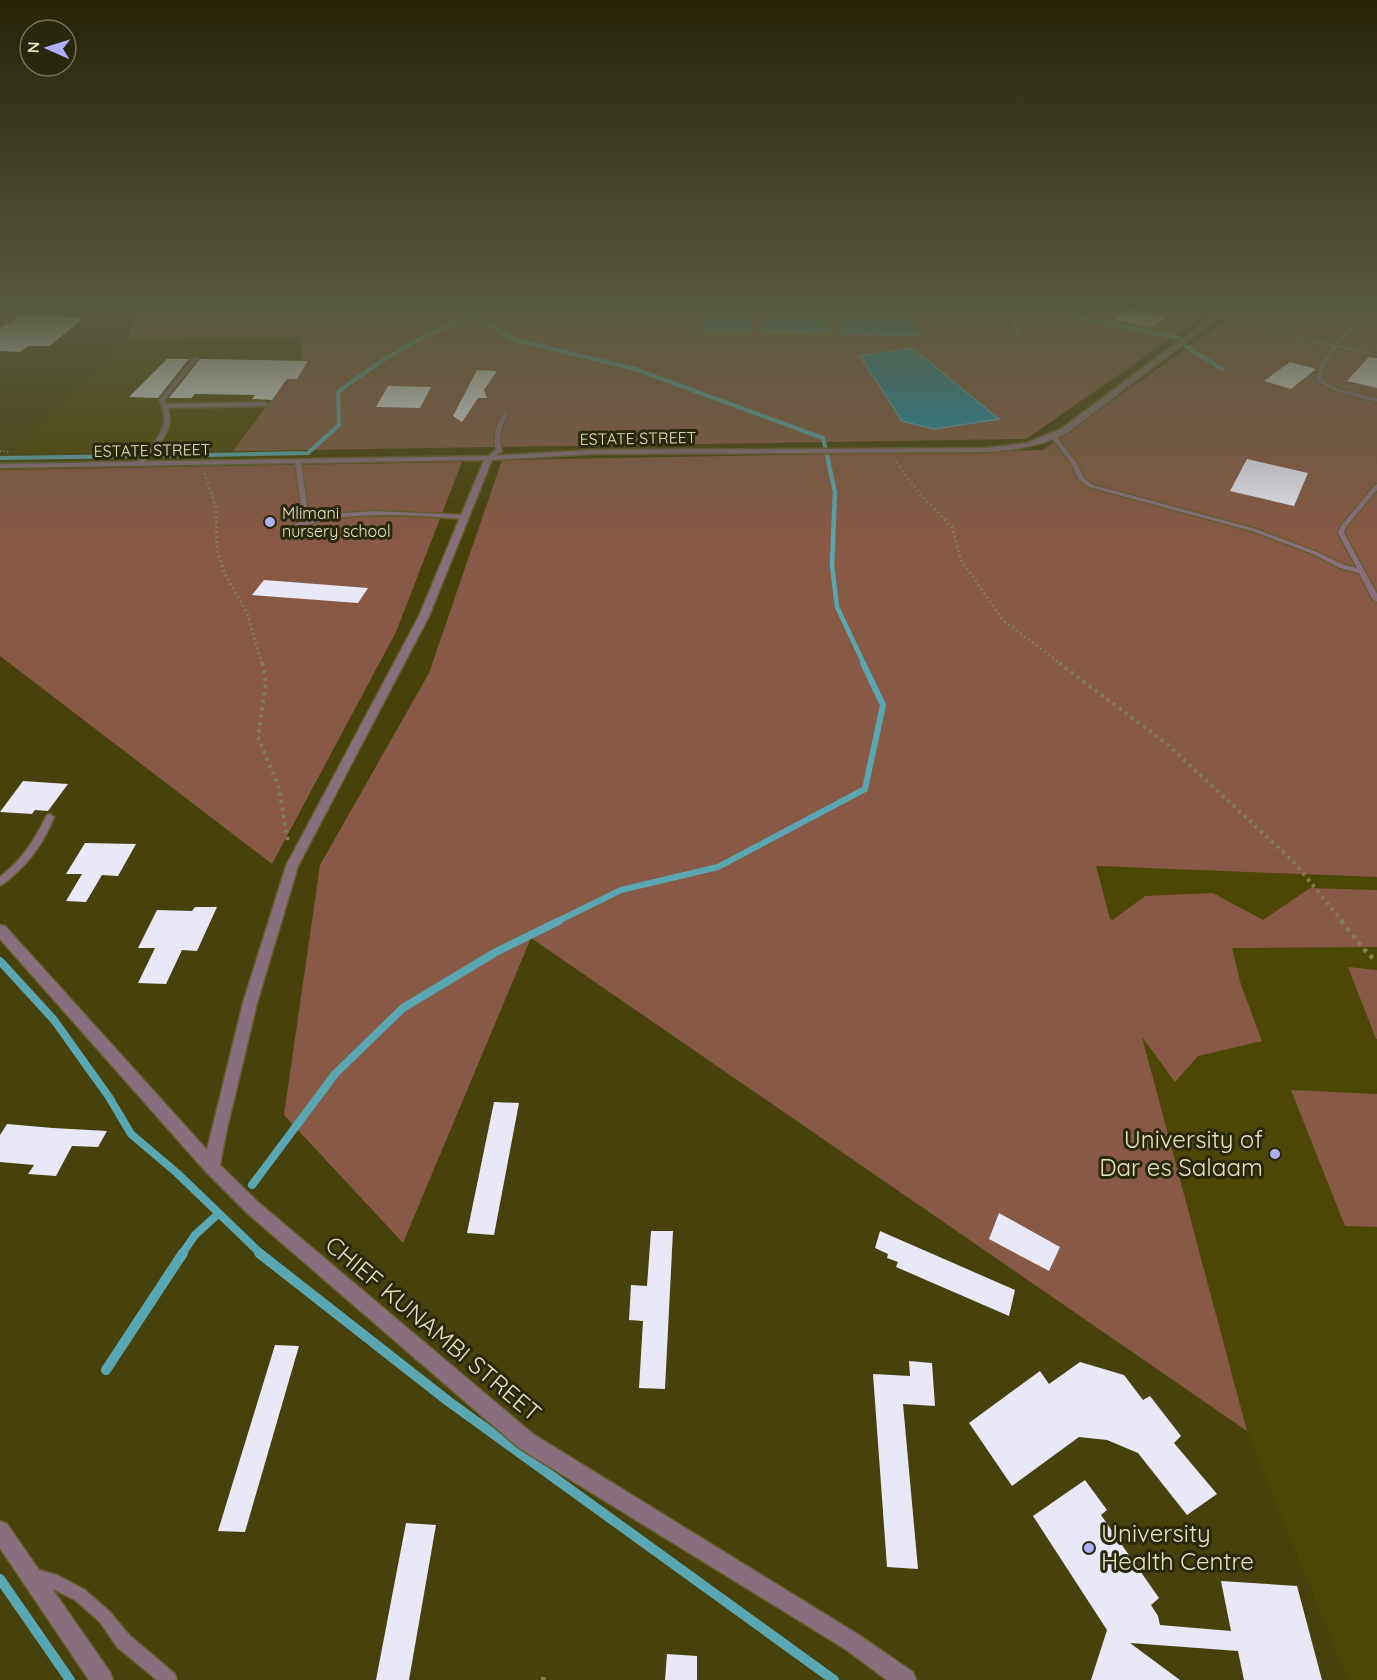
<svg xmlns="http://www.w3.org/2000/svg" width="1377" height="1680" viewBox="0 0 1377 1680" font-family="Quicksand,sans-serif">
  <rect width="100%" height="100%" fill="#47410b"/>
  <path fill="#4d4706" d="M 321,335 L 233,451 L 12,454 L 128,338 Z
    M 1096,866 L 1377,877 L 1377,1680 L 1348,1680 L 1247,1431 Z"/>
  <path fill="#885945" d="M 141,306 L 1218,306 L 1026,439 L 233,451 L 302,359 L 300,337 L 128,338 Z
    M 1246,306 L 1377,306 L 1377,877 L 1096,866 L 1110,919 L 1113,920 L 1145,896 L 1213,893 L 1263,920 L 1310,888 L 1377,890 L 1377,947 L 1232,948 L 1241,985 L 1262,1041 L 1198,1056 L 1175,1082 L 1142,1037 L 1247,1431 L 531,938 L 403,1243 L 284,1115 L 320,865 L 429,673 L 502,460 L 1043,450 Z
    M 462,462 L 396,632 L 272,864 L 0,656 L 0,470 Z
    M 1348,967 L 1377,970 L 1377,1039 L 1376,1039 Z
    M 1291,1090 L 1377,1094 L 1377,1227 L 1345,1226 Z"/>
  <path fill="#1e8eaf" stroke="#5aa7b4" stroke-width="1.5" d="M 707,306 L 752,306 L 750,332 L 703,331 Z
    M 764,306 L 826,306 L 829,333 L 763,332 Z
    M 837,306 L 910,306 L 919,335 L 840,334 Z
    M 912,348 L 999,419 L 934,429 L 902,421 L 860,356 Z"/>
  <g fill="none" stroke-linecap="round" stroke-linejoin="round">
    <path stroke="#5aa7b4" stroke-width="4" d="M 1007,306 L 1018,330
      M 1027,306 L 1178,338
      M 473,313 L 512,339 L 635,369 L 823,438 L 829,463
      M 1184,345 L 1222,369
      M 157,456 L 308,453 L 339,425 L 338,392 C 389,353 441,323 504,306
      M 0,458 L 141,456"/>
    <path stroke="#5aa7b4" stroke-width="4.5" d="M 828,461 L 835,492 L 832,565 L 837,607 L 864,664"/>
    <path stroke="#5aa7b4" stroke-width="6" d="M 556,922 L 621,890 L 718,867 L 865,789 L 883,705 L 863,663"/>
    <path stroke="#5aa7b4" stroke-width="8" d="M 0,961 L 54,1020 L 109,1097 L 131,1134 L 177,1173 L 261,1254
      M 252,1185 L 335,1074 L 403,1008 L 496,952 L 559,921
      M 182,1254 L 195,1235 L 218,1214"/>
    <path stroke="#5aa7b4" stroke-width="10" d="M 259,1253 L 448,1401 L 834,1680
      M 106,1370 L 183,1253
      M 0,1579 L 70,1680"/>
  </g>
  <path fill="#e8e8f8" d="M 1130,307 L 1168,316 L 1151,328 L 1113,319 Z
    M 21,315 L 83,317 L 79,319 L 83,319 L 49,346 L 28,346 L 20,352 L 0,351 L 0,328 Z
    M 1369,357 L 1377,358 L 1377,388 L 1347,381 Z
    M 167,359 L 189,359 L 158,398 L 129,397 Z
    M 200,359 L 261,360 L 308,361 L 297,379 L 287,379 L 272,400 L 252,399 L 255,395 L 195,394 L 191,398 L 169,398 Z
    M 1290,362 L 1316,369 L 1291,389 L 1264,381 Z
    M 477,370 L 497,371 L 484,390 L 487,398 L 478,398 L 462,422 L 453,416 Z
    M 388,386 L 431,387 L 420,408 L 376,407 Z
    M 1247,459 L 1308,473 L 1294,506 L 1230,491 Z
    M 264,580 L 368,588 L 358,603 L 252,595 Z
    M 23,781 L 68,784 L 48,811 L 35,810 L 32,814 L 0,812 Z
    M 85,843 L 136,844 L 118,876 L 102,875 L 86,902 L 66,901 L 82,874 L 66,874 Z
    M 195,907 L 217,907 L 197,951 L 182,950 L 166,984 L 138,983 L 155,948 L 138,948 L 157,910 L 192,911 Z
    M 494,1102 L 519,1103 L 494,1235 L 467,1233 Z
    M 7,1124 L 53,1128 L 107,1131 L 98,1147 L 72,1146 L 56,1176 L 28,1174 L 34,1165 L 0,1162 L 0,1135 Z
    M 999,1213 L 1060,1247 L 1049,1271 L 989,1239 Z
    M 651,1231 L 673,1231 L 665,1389 L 639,1388 L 643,1321 L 629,1320 L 631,1285 L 647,1286 Z
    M 880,1231 L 1015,1290 L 1009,1316 L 896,1267 L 898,1262 L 887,1258 L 888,1254 L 875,1248 Z
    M 275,1345 L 299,1346 L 245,1532 L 218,1531 Z
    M 909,1361 L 932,1363 L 935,1406 L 903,1404 L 918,1569 L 887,1567 L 873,1374 L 910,1376 Z
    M 1080,1362 L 1124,1375 L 1143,1400 L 1150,1396 L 1181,1436 L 1174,1443 L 1217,1494 L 1187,1515 L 1138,1453 L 1107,1440 L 1079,1437 L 1012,1486 L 969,1423 L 1040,1371 L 1049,1384 Z
    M 1085,1480 L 1107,1510 L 1101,1515 L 1159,1598 L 1151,1605 L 1158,1616 L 1160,1625 L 1231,1631 L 1221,1581 L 1297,1586 L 1322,1680 L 1244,1680 L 1238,1651 L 1130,1643 L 1180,1680 L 1091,1680 L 1107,1630 L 1033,1516 Z
    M 406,1523 L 436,1525 L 409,1680 L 376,1680 Z
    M 667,1654 L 697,1656 L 697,1680 L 665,1680 Z"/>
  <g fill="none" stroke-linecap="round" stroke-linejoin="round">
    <defs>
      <path id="service" d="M 335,306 L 341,306 L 300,321 L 296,320 Z
        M 1109,306 L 1114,306 L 1102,315 L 1098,315 L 1098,313 Z
        M 1212,306 L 1219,306 L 1229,309 L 1227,310 Z
        M 1220,313 L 1305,338 L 1334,344 L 1359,318 L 1377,318 L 1377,320 L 1362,320 L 1339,345 L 1377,354 L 1377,356 L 1337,348 L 1326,364 L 1321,379 L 1339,389 L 1377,398 L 1377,402 L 1335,391 L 1316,381 C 1316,368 1324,357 1332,347 L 1302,340 L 1218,315 Z
        M 194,357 L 198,358 L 165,400 L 166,404 L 265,402 L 268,404 L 265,406 L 168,408 C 176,430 155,450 141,465 L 137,465 L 137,463 C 149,449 167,433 164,413 C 163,408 161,405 159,400 Z
        M 504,412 L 509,413 C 501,425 498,437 502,451 L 491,459 L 487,459 L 487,457 L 496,450 C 493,436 496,424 504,412 Z
        M 1052,436 L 1056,436 L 1077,463 L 1084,478 L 1093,485 L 1256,529 L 1317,552 L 1344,565 L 1357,568 L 1338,533 L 1341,526 L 1375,485 L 1377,484 L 1377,490 L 1346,527 L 1344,533 L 1377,594 L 1377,602 L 1373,600 L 1359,573 L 1340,568 L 1313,554 L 1252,531 L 1089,487 L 1079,480 L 1071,463 L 1052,438 Z
        M 298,460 L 301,462 L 308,513 L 305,515 L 302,513 L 295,462 Z
        M 374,511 L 465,515 L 468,517 L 465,519 C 421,516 376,512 331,519 C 316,521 302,527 287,532 L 284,530 C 309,514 345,513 374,511 Z
        M 50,814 L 54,817 C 43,845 27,866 3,884 L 0,885 L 0,877 C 23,859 34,841 47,815 Z
        M 35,1569 L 57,1575 L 85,1590 L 110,1612 L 129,1635 L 175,1674 L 177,1680 L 157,1680 L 117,1647 L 100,1622 L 75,1600 L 55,1590 L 30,1582 L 27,1577 L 30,1572 Z"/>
      <path id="minor" d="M 1227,306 L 1234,306 L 1067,433 C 1041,446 1015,450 987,452 L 591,454 L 492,460 L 429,616 L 298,866 L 257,1003 L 226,1133 L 220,1165 L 259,1203 L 533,1434 L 859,1635 L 913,1672 L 916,1680 L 887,1680 L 845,1649 L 519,1448 L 247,1213 L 206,1172 L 0,939 L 0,925 L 5,926 L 207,1150 L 243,1003 L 286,866 L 419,616 L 484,460 L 0,468 L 0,464 L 489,456 L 591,450 L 987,448 L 1027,443 L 1061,429 L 1181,339 Z"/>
      <path id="tertiary" d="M 0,1521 L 7,1524 L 110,1672 L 113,1680 L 89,1680 L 0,1548 Z"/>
    </defs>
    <use href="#service" stroke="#635e2c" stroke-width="3"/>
    <use href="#minor" stroke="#635e2c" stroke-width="3"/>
    <use href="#tertiary" stroke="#635e2c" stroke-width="3"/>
    <path stroke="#837e50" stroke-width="2" stroke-dasharray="1.5 2" stroke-linecap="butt" d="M 0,451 L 10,452"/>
    <path stroke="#837e50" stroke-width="3" stroke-dasharray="2 3" stroke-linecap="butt" d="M 896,462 L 919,493 L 952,527 L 961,560 L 1003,620 L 1061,664
      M 204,473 L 216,507 L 217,550 L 224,572 L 247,613 L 262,664"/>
    <path stroke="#837e50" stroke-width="4" stroke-dasharray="3 4.5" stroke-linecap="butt" d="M 262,663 L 266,682 L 258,737 L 279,788 L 288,842
      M 1059,663 L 1167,744 L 1293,861 L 1343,922"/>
    <path stroke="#837e50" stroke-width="4.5" stroke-dasharray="4 5" stroke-linecap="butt" d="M 1341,921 L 1369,955 L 1377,961"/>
    <path stroke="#837e50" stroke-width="6" stroke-dasharray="4.5 7" stroke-linecap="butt" d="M 541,1680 L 550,1680"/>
    <use href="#service" fill="#896e7d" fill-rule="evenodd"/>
    <use href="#minor" fill="#896e7d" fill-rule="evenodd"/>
    <use href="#tertiary" fill="#896e7d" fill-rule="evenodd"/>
  </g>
  <linearGradient id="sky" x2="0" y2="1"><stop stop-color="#272406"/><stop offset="0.57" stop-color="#585a3f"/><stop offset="1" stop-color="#585a3f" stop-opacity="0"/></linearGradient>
  <rect width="1377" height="541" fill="url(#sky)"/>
  <g fill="#aeaefa" stroke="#2a280b" stroke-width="2">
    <circle cx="270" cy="522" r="6"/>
    <circle cx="1275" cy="1154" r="6"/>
    <circle cx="1089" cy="1548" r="6"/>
  </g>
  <g text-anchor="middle" stroke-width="6" stroke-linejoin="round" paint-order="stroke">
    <g font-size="16" fill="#e5e2c1" stroke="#2a280b">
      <text transform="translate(638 438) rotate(-1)" y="6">ESTATE STREET</text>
      <text transform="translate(152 450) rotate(-1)" y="6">ESTATE STREET</text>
    </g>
    <g font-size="16" fill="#e5e2c1" stroke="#2a280b" text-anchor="start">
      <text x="282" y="519">Mlimani<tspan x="282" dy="18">nursery school</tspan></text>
    </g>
    <g font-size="24" fill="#e5e2c1" stroke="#2a280b" text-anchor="end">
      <text x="1263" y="1148">University of<tspan x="1263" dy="28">Dar es Salaam</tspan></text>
      <text x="1101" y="1542" text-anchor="start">University<tspan x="1101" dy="28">Health Centre</tspan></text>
    </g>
    <g font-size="24" fill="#e5e2c1" stroke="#2a280b">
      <text transform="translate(433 1329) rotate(40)" y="8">CHIEF KUNAMBI STREET</text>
    </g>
  </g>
  <g transform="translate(48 48) rotate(273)"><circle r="28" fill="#2a280b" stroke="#757254" stroke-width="1.5"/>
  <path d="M0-4.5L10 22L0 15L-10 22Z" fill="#aeaefa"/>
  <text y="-9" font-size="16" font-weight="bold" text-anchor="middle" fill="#e5e2c1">N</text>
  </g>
</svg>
